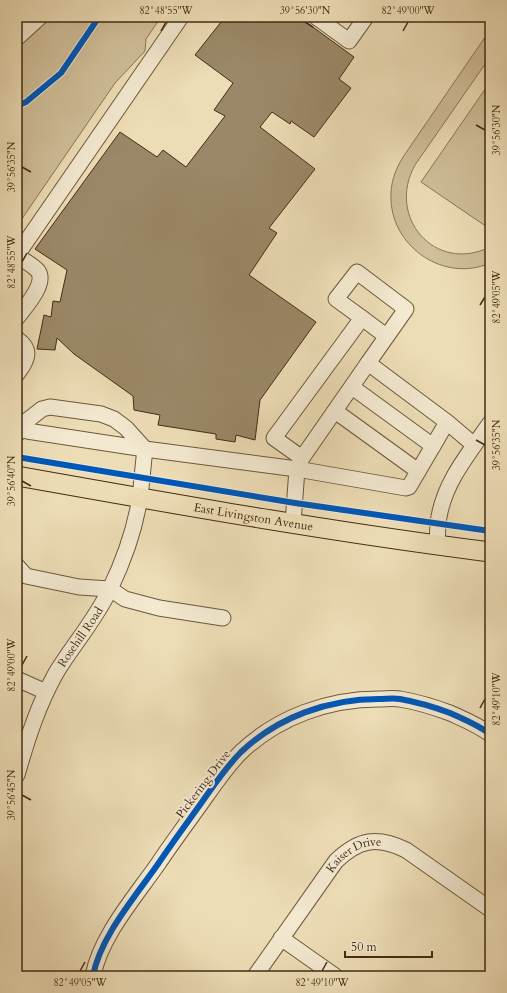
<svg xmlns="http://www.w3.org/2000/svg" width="507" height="993" viewBox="0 0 507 993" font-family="Cardo,serif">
  <rect width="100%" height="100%" fill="#edddb6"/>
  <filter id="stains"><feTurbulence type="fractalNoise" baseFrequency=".005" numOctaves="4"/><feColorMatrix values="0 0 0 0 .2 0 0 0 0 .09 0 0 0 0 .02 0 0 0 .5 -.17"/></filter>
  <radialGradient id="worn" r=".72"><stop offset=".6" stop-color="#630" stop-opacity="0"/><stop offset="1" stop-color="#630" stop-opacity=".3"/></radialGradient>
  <path fill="#d0bf9a" stroke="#897656" d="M 17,17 L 161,17 L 146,39 L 145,51 L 115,83 L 17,226 Z
    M 490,30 L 490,57 L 415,165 C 386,217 435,274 490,247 L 490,263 C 445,283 393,248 391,200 C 390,184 395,170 403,157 Z
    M 490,82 L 490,229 L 421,182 Z"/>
  <path fill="#9b8868" stroke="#422c13" d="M 225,17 L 299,17 L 354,57 L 339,79 L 351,88 L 314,137 L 291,121 L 290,124 L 272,112 L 260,127 L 315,169 L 269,228 L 277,233 L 249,275 L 316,322 L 260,400 L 255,440 L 236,435 L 235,442 L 216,439 L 216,434 L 158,425 L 160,415 L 134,410 L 133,396 L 74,354 L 57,338 L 55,350 L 37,349 L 44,315 L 51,317 L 53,301 L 60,302 L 67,270 L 35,249 L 120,132 L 157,157 L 163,150 L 186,167 L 225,116 L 214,110 L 233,83 L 195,55 Z"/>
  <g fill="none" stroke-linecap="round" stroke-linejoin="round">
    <defs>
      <g id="minor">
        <path d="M 316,17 L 349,41 L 366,17"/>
        <path d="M 17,38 L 40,17"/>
        <path d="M 17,255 L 181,17"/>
        <path d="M 17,256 C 23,260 33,265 38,271 C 47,284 24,308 17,318"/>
        <path d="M 362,318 L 386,336"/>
        <path d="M 17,339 C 33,350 27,361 17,374"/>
        <path d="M 352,387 L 433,446"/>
        <path d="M 335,411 L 418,471"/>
        <path d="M 447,422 L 368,363 L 302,458 L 297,469 L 406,488 L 409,487 L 447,422 L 474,445"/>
        <path d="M 17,434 L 24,427 L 24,423 L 42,409 L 50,407 L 101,414 L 114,419 L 126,428 L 145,449 L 27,431 L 24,427"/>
        <path d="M 302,458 L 274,438 L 362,318 L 336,299 L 357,272 L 406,309 L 368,363"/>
        <path d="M 437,545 C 438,536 437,526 439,517 C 445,481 470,452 490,423"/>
        <path d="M 17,566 L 26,576 L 79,587 L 110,589 L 125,599 L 159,608 L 223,618"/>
        <path d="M 17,679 L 46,692"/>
        <path id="s1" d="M 17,775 C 27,740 38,705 56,673 C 73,645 96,619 110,589 C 124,560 135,529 140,497 C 142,481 143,465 145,449 L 297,469 L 293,523"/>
        <path d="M 281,938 L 335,976"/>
        <path d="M 93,976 C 100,937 135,897 158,864 C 172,843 187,823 202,802 C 214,785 226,767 241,752 C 278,717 328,699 379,699 C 386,699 393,698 400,699 C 417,702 434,707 450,713 C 463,719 478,725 490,734"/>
        <path id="s2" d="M 255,976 L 336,861 C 359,839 377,836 406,850 L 490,909"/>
      </g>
      <g id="major">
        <path id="s3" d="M 17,476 C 174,504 332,532 490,552"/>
      </g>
    </defs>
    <use href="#minor" stroke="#6d583c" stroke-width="17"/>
    <use href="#major" stroke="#422c13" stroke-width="21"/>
    <use href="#minor" stroke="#f3e9d0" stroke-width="15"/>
    <use href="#major" stroke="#edddb6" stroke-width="19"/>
    <defs>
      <path id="cycleway" d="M 17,106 L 26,102 L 61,73 L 99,17
        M 17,457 L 295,503 L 490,531
        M 93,976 C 100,937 135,897 158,864 C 172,843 187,823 202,802 C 214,785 226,767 241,752 C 278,717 328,699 379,699 C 386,699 393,698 400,699 C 417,702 434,707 450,713 C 463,719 478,725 490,734"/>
    </defs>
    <use href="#cycleway" stroke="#f3e9d0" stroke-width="8"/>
    <use href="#cycleway" stroke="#0057b8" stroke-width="6"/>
  </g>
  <path fill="none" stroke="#422c13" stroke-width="1.5" d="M 305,22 L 313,27M 161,31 L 166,22M 403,31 L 408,22M 476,125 L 485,130M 22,167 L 31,172M 22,262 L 27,253M 480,305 L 485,297M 476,440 L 485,445M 22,481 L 31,486M 22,665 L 27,656M 480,708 L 485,699M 22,795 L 31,800M 80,971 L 85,962M 322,971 L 327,962"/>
  <g text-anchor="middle" stroke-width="4" stroke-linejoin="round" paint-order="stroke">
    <g font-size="12" fill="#422c13" stroke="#f3e9d0">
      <text dy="4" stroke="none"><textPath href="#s3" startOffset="240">East Livingston Avenue</textPath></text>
      <text dy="4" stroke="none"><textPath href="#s1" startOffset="153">Rosehill Road</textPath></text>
      <text transform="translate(203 784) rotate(-53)" y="4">Pickering Drive</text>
      <text dy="4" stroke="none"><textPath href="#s2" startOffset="160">Kaiser Drive</textPath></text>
    </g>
  </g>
  <rect width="507" height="993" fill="none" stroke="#edddb6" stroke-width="44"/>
  <path d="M345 951v6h87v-6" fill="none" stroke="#422c13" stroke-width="2"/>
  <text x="351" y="951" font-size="12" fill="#422c13" stroke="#f3e9d0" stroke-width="3" paint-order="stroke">50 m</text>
  <rect x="22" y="22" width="463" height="949" fill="none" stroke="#422c13" stroke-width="1.5"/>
  <g font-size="10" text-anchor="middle" fill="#422c13">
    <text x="166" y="14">82°48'55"W</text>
    <text x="305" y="14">39°56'30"N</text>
    <text x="408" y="14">82°49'00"W</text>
    <text transform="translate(496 130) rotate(-90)" y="4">39°56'30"N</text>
    <text transform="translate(11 167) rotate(-90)" y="4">39°56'35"N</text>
    <text transform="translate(11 262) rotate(-90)" y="4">82°48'55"W</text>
    <text transform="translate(496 297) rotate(-90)" y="4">82°49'05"W</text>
    <text transform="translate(496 445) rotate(-90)" y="4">39°56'35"N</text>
    <text transform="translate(11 481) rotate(-90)" y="4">39°56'40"N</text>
    <text transform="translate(11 665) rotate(-90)" y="4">82°49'00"W</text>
    <text transform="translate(496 699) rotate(-90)" y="4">82°49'10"W</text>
    <text transform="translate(11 795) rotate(-90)" y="4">39°56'45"N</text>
    <text x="80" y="986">82°49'05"W</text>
    <text x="322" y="986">82°49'10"W</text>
  </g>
  <rect width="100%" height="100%" filter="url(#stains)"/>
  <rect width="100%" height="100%" fill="url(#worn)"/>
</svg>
